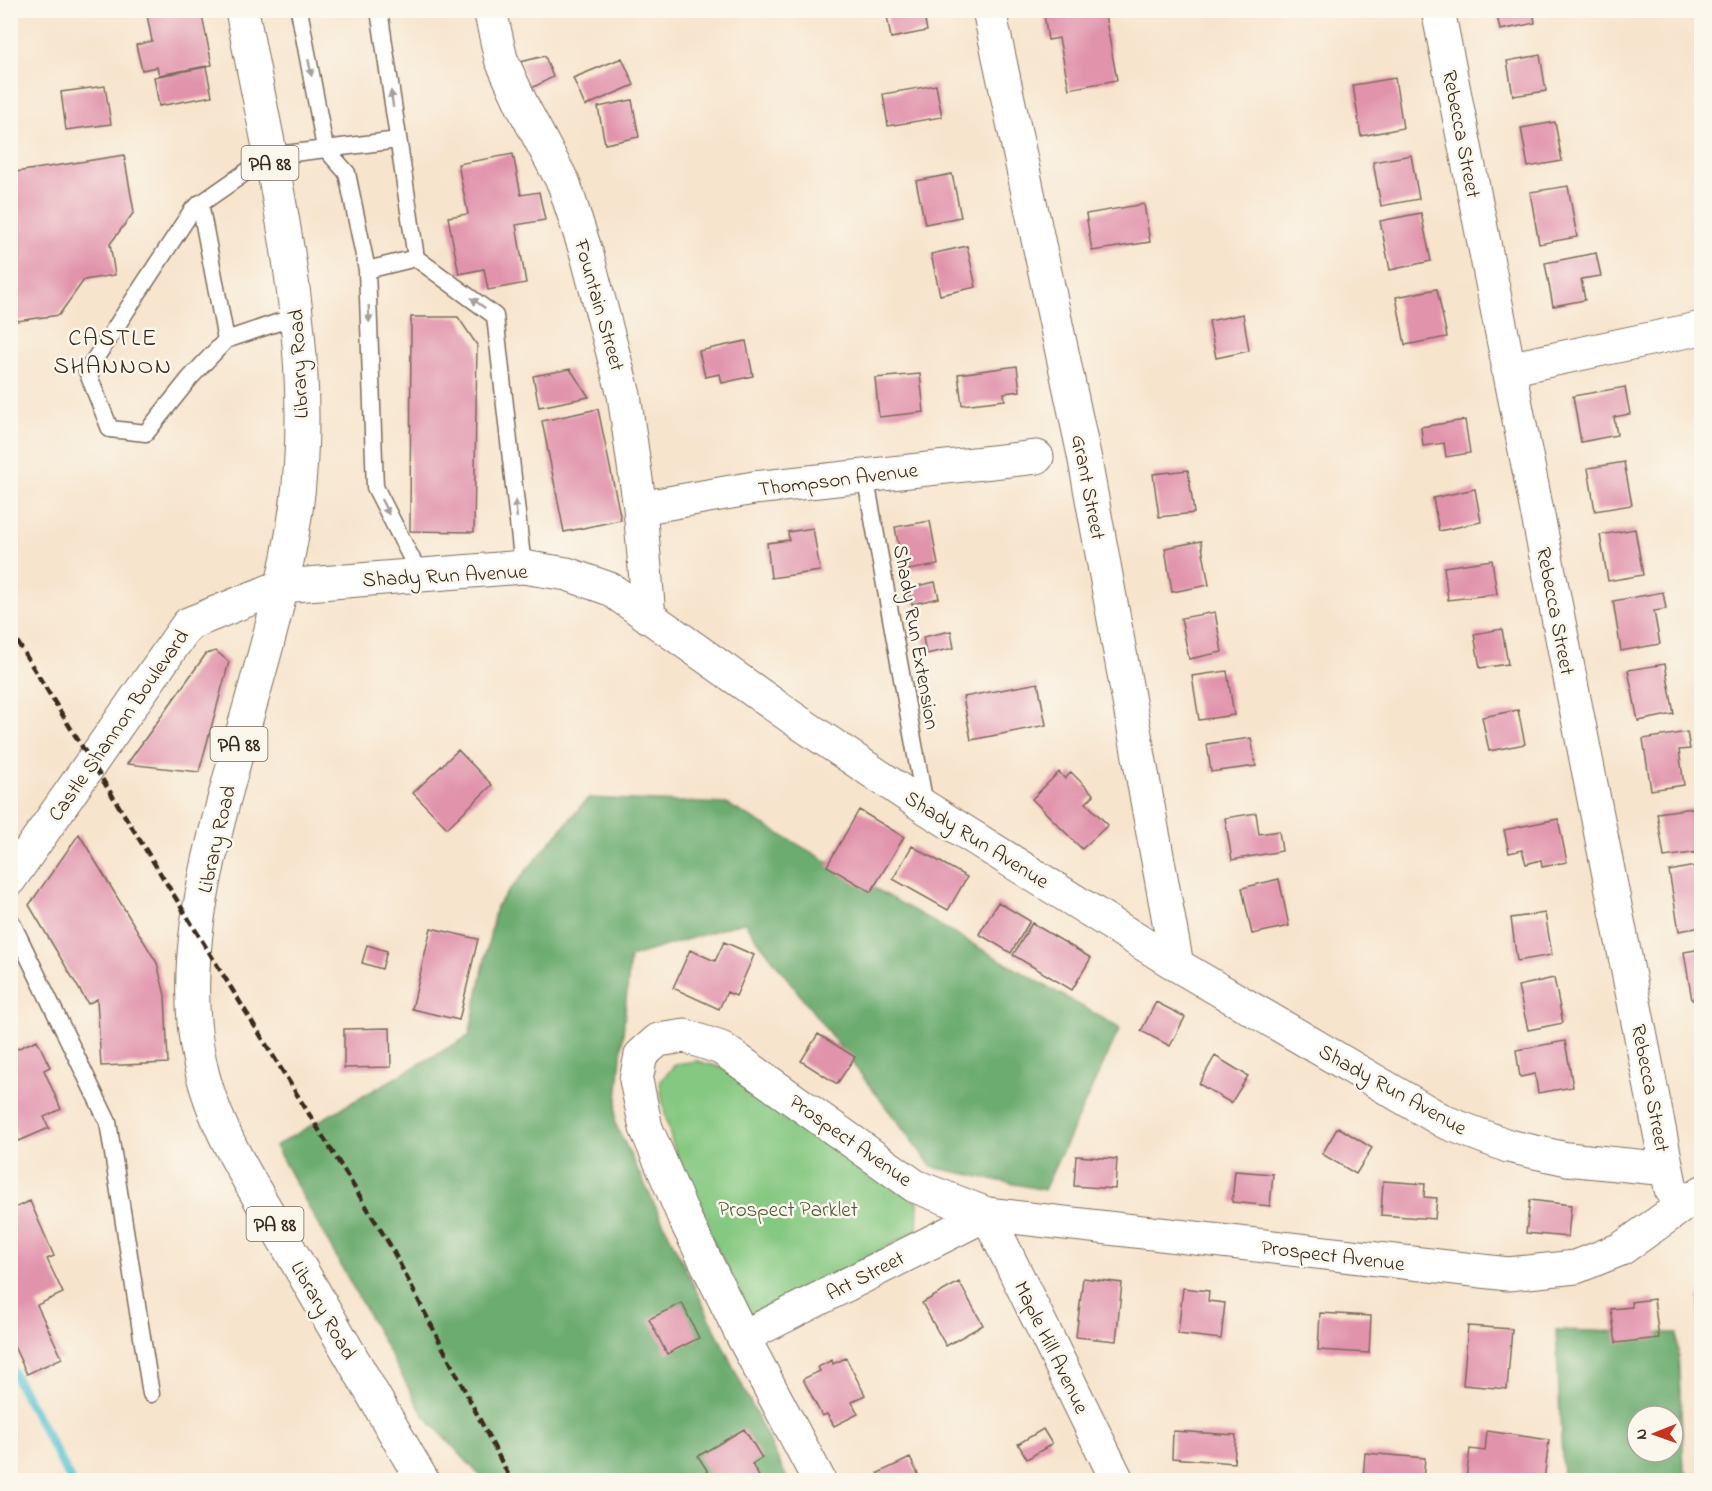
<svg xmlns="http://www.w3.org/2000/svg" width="1712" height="1491" viewBox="0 0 1712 1491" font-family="'Indie Flower',sans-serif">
  <rect width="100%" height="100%" fill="#fbf7ec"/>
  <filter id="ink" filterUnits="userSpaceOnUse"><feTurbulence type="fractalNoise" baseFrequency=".0167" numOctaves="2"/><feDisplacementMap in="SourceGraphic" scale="12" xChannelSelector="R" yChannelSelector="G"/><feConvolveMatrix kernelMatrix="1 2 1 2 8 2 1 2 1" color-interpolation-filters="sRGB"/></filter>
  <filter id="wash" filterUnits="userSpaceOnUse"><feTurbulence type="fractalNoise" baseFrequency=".008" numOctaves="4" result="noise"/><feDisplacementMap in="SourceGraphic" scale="24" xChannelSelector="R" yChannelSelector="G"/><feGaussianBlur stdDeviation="1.35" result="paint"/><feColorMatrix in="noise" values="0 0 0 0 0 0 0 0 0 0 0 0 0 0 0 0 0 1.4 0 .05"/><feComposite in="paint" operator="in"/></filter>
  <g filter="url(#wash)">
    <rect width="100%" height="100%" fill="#f7e4cd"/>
    <path fill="#85c881" stroke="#607950" stroke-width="1.5" d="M 697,1061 L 723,1068 L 918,1202 L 917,1231 L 752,1318 C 715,1242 668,1166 660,1081 L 676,1064 Z"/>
    <path fill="#6cac6f" stroke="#546b46" stroke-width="1.5" fill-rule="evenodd" d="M 588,798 L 727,804 L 1120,1028 L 1044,1190 L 932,1167 L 744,922 L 630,957 L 615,1123 L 788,1480 L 484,1480 L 423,1414 L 275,1146 L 469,1036 L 496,906 Z
      M 1556,1330 L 1677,1333 L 1684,1470 L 1694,1480 L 1563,1480 ZM 1637,1416 L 1673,1416 L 1673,1452 L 1637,1452 Z"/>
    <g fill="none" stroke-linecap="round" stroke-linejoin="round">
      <path stroke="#57c3d1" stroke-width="9" d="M 10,1367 L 71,1480"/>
    </g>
    <g id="blocks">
      <path fill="#e193ac" d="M 146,10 L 201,10 L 212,65 L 159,75 L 157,67 L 142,70 L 136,45 L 152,41 Z
        M 886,10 L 923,10 L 927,31 L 891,38 Z
        M 1056,10 L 1104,10 L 1117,80 L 1069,89 L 1059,38 L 1048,40 L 1044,14 Z
        M 1496,10 L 1533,10 L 1535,23 L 1500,30 Z
        M 1540,55 L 1546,91 L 1513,96 L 1507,61 Z
        M 545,56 L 553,77 L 530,89 L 520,62 Z
        M 622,58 L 634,85 L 585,106 L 573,78 Z
        M 206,67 L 212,96 L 159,106 L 154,77 Z
        M 1395,78 L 1403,128 L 1361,136 L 1353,85 Z
        M 936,85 L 942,117 L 888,126 L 883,94 Z
        M 105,86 L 111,124 L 66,130 L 61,92 Z
        M 632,100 L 639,137 L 605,144 L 598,107 Z
        M 1555,122 L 1562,161 L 1528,167 L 1521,128 Z
        M 513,154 L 521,195 L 539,192 L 545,220 L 516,225 L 526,283 L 488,290 L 484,269 L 459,274 L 448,217 L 468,214 L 458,164 Z
        M 124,155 L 134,212 L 110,244 L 115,275 L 84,280 L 59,315 L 10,322 L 10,173 Z
        M 1411,155 L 1419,199 L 1381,206 L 1373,162 Z
        M 952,174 L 961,217 L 925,224 L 916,181 Z
        M 1568,186 L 1577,237 L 1539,244 L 1530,192 Z
        M 1144,204 L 1150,242 L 1092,251 L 1086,214 Z
        M 1421,213 L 1431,261 L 1390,270 L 1380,221 Z
        M 967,246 L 976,287 L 940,295 L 931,254 Z
        M 1596,253 L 1601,276 L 1581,279 L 1585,300 L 1553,306 L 1545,263 Z
        M 1437,289 L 1447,337 L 1405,345 L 1396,297 Z
        M 1243,314 L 1249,351 L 1216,358 L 1209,321 Z
        M 411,317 L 458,317 L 477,345 L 474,532 L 410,531 Z
        M 746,341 L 753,376 L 722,383 L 720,374 L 705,377 L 699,351 Z
        M 1017,366 L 1020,391 L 1004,393 L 1005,400 L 962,405 L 958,374 Z
        M 570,369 L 589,397 L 539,407 L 533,376 Z
        M 920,374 L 924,412 L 879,417 L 875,378 Z
        M 1625,387 L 1630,414 L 1614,417 L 1617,435 L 1581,442 L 1573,396 Z
        M 598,409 L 621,520 L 564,532 L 542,421 Z
        M 1465,420 L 1470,453 L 1446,457 L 1444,443 L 1423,446 L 1421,427 Z
        M 1624,462 L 1632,505 L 1595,511 L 1588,468 Z
        M 1188,470 L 1194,513 L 1159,517 L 1153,474 Z
        M 1475,489 L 1481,522 L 1439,531 L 1433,498 Z
        M 930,521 L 938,565 L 903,571 L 895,527 Z
        M 813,528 L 820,571 L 771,578 L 767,543 L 789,540 L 788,532 Z
        M 1635,529 L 1643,575 L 1608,581 L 1600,535 Z
        M 1201,541 L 1209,585 L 1172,592 L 1165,548 Z
        M 1492,560 L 1497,594 L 1448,600 L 1444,567 Z
        M 935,582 L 939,598 L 912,604 L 908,588 Z
        M 1663,592 L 1666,609 L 1654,611 L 1660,644 L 1621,651 L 1613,601 Z
        M 1215,612 L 1222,652 L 1189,659 L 1181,618 Z
        M 1502,629 L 1508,664 L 1480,668 L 1474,634 Z
        M 951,631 L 954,648 L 926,654 L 923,637 Z
        M 216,651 L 229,662 L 199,772 L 127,764 L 206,654 Z
        M 1665,664 L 1674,714 L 1638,721 L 1628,670 Z
        M 1227,671 L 1234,715 L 1199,720 L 1192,676 Z
        M 1038,683 L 1046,725 L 971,740 L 963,697 Z
        M 1518,710 L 1525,744 L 1489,751 L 1482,717 Z
        M 1687,732 L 1690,749 L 1679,750 L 1684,785 L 1651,790 L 1643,739 Z
        M 1251,738 L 1256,766 L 1211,772 L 1207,744 Z
        M 458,750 L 492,785 L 447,828 L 413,793 Z
        M 1059,772 L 1065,779 L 1071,772 L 1094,795 L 1086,803 L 1108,825 L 1082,849 L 1032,799 Z
        M 1693,808 L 1699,852 L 1664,857 L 1657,813 Z
        M 859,810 L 904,837 L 871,892 L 827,866 Z
        M 1256,813 L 1259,834 L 1279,831 L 1282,851 L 1232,860 L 1225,818 Z
        M 1558,819 L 1567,862 L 1542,867 L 1541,860 L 1526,864 L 1522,850 L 1509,853 L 1504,830 Z
        M 79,834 L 157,963 L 165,995 L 168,1063 L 101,1066 L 97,999 L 88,1004 L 29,905 Z
        M 912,846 L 967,877 L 948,910 L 893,879 Z
        M 1700,865 L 1702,927 L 1679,931 L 1669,871 Z
        M 1279,879 L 1289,926 L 1252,934 L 1242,888 Z
        M 998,902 L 1030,921 L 1011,953 L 979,934 Z
        M 1545,913 L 1552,955 L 1517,961 L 1511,918 Z
        M 1032,923 L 1091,958 L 1072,990 L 1013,955 Z
        M 431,928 L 478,939 L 459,1020 L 412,1009 Z
        M 724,942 L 754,955 L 736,996 L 727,992 L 719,1009 L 673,988 L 690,950 L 715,961 Z
        M 367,945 L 387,951 L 382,969 L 362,963 Z
        M 1702,949 L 1702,999 L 1692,1000 L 1684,952 Z
        M 1554,978 L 1563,1023 L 1528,1030 L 1518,986 Z
        M 1156,1002 L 1185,1017 L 1170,1046 L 1141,1031 Z
        M 390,1028 L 391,1067 L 344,1068 L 344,1029 Z
        M 818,1034 L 855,1057 L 837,1084 L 801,1061 Z
        M 37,1040 L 50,1067 L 44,1070 L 61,1109 L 44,1117 L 49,1128 L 19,1141 L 10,1120 L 10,1052 Z
        M 1565,1041 L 1573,1087 L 1538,1093 L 1535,1074 L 1520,1077 L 1516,1050 Z
        M 1215,1056 L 1248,1076 L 1231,1103 L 1199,1084 Z
        M 1338,1127 L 1372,1148 L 1356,1174 L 1322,1154 Z
        M 1076,1156 L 1117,1159 L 1115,1189 L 1074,1186 Z
        M 1235,1171 L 1273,1174 L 1270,1206 L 1232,1202 Z
        M 1383,1181 L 1425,1184 L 1424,1197 L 1437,1198 L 1435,1219 L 1381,1215 Z
        M 1530,1200 L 1571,1205 L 1568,1237 L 1526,1233 Z
        M 30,1201 L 54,1256 L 47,1259 L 63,1293 L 37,1305 L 62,1358 L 27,1374 L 10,1338 L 10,1210 Z
        M 1083,1278 L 1122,1283 L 1116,1341 L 1076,1337 Z
        M 959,1282 L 983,1325 L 946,1346 L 922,1303 Z
        M 1183,1288 L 1209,1291 L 1208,1301 L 1225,1303 L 1221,1339 L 1178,1334 Z
        M 1698,1297 L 1702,1297 L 1702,1340 L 1699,1340 Z
        M 1654,1299 L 1659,1338 L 1616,1343 L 1611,1309 L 1632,1307 L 1631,1302 Z
        M 682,1303 L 699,1338 L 667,1354 L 649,1319 Z
        M 1320,1313 L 1371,1316 L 1369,1353 L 1318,1350 Z
        M 1468,1326 L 1512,1329 L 1507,1389 L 1463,1385 Z
        M 846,1358 L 865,1395 L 852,1402 L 858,1414 L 834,1426 L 827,1414 L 822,1416 L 803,1379 L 820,1371 L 818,1367 L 832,1360 L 833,1364 Z
        M 744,1429 L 762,1458 L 752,1464 L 761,1480 L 729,1480 L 726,1476 L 713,1480 L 698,1456 Z
        M 1043,1429 L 1052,1444 L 1027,1459 L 1018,1444 Z
        M 1173,1431 L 1236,1435 L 1234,1463 L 1172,1458 Z
        M 1487,1431 L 1549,1440 L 1544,1480 L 1466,1479 L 1470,1449 L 1485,1451 Z
        M 1365,1453 L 1425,1458 L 1423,1480 L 1363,1480 Z
        M 910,1458 L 921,1480 L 882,1480 L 878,1473 Z"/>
    </g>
  </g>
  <g filter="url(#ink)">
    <use href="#blocks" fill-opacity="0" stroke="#7d6b5b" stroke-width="1.5"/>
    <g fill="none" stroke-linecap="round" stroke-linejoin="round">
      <defs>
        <path id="lane" d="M 299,10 L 325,148 L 347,173 L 367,270 L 375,487 L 420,575
          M 379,10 L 416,258 L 495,316 L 523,567
          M 200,203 L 226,340
          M 367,270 L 416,258
          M 297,316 L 226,340 L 190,378 L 146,433 L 110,429 L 87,371 L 193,209 L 269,156 L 398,140
          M 865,475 L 925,805
          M 10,919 L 108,1122 L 151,1394"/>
        <path id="street" d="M 490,10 L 501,59 L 523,107 L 564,184 L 587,255 L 624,395 L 640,508 L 649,617
          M 989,10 L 1084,455 L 1177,965
          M 1438,10 L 1671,1189
          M 1508,369 L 1702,328
          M 640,508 L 754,488 L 1037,457
          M 282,586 L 523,567 L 567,574 L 610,589 L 794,719 L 925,807 L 1177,965 L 1445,1122 L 1508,1146 L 1567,1159 L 1667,1169
          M 743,1337 L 987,1214 L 1117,1480
          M 819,1480 L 743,1337 L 684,1217 L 646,1128 L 636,1080 L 641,1055 L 658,1040 L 685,1036 L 721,1048 L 915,1186 L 987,1214 L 1508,1274 L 1576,1267 L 1621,1249 L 1702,1192"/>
        <path id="secondary" d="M 10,879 L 188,624 L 282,586"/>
        <path id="primary" d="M 242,10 C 272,173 319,344 296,510 C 283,602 253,691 229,781 C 204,872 180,969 200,1063 C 214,1129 253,1187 287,1245 C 332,1323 377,1402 422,1480"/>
      </defs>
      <use href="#lane" stroke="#7d6b5b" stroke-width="19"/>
      <use href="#street" stroke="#7d6b5b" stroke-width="35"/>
      <use href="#secondary" stroke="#7d6b5b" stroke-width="35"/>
      <use href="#primary" stroke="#7d6b5b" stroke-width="35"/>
      <use href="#lane" stroke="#fff" stroke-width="16"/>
      <use href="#street" stroke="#fff" stroke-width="33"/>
      <use href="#secondary" stroke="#fff" stroke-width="33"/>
      <use href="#primary" stroke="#fff" stroke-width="33"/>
      <path stroke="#3b2a1e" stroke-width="4.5" stroke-dasharray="9 4.5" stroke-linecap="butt" d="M 10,630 L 390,1245 L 511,1480"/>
    </g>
    <defs><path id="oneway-solid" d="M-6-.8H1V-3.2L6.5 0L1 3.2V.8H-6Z" transform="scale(1.5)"/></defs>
    <g fill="#a79f9a">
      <use href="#oneway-solid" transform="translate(310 68) rotate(79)"/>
      <use href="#oneway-solid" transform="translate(392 99) rotate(-98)"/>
      <use href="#oneway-solid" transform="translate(478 303) rotate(-144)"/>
      <use href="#oneway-solid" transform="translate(369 314) rotate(88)"/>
      <use href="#oneway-solid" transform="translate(385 507) rotate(63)"/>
      <use href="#oneway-solid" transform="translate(516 509) rotate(-96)"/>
    </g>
  </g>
  <g text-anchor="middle" stroke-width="5" stroke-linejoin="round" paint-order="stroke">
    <g fill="#fbf7ec" stroke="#75685c" stroke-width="1.5">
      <rect x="241.5" y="146" width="57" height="34" rx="4.5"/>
      <rect x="210.5" y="727" width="57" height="34" rx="4.5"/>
      <rect x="246.5" y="1207" width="57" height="34" rx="4.5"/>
    </g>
    <g font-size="20" font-weight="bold" fill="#3b2a1e">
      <text x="270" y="170">PA 88</text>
      <text x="239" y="751">PA 88</text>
      <text x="275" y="1231">PA 88</text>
    </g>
    <g font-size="21" fill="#3b2a1e" stroke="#fbf7ec">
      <text transform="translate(1462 134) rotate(79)" y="7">Rebecca Street</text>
      <text transform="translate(600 305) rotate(74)" y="7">Fountain Street</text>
      <text transform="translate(298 364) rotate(-93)" y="7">Library Road</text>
      <text transform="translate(838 479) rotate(-7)" y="7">Thompson Avenue</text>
      <text transform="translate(1089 487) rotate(79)" y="7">Grant Street</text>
      <text transform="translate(445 575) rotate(-3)" y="7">Shady Run Avenue</text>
      <text transform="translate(1556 611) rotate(79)" y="7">Rebecca Street</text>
      <text transform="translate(917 637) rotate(80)" y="7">Shady Run Extension</text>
      <text transform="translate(118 725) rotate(-55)" y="7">Castle Shannon Boulevard</text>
      <text transform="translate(216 839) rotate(-77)" y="7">Library Road</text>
      <text transform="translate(977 839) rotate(32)" y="7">Shady Run Avenue</text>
      <text transform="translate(1651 1088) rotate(79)" y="7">Rebecca Street</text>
      <text transform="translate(1393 1089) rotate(29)" y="7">Shady Run Avenue</text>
      <text transform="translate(851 1140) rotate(35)" y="7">Prospect Avenue</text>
      <text transform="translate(1333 1255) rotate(7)" y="7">Prospect Avenue</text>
      <text transform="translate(865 1275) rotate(-27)" y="7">Art Street</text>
      <text transform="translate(324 1310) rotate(60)" y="7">Library Road</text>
      <text transform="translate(1052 1347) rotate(64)" y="7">Maple Hill Avenue</text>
    </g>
    <g font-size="21" fill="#51593c" stroke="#fbf7ec">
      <text x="788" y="1216">Prospect Parklet</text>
    </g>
    <g font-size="24" letter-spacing="1.5" fill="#3b2a1e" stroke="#fbf7ec">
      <text x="113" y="345">CASTLE<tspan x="113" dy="28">SHANNON</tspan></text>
    </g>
  </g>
  <rect width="1712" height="1491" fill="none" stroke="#fbf7ec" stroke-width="36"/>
  <g transform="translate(1655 1434) rotate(269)"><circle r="28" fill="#fbf7ec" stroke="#aea59a" stroke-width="1.5"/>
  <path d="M0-4.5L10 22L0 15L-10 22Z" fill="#c8321e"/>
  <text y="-9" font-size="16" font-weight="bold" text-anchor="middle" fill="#3b2a1e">N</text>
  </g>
</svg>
